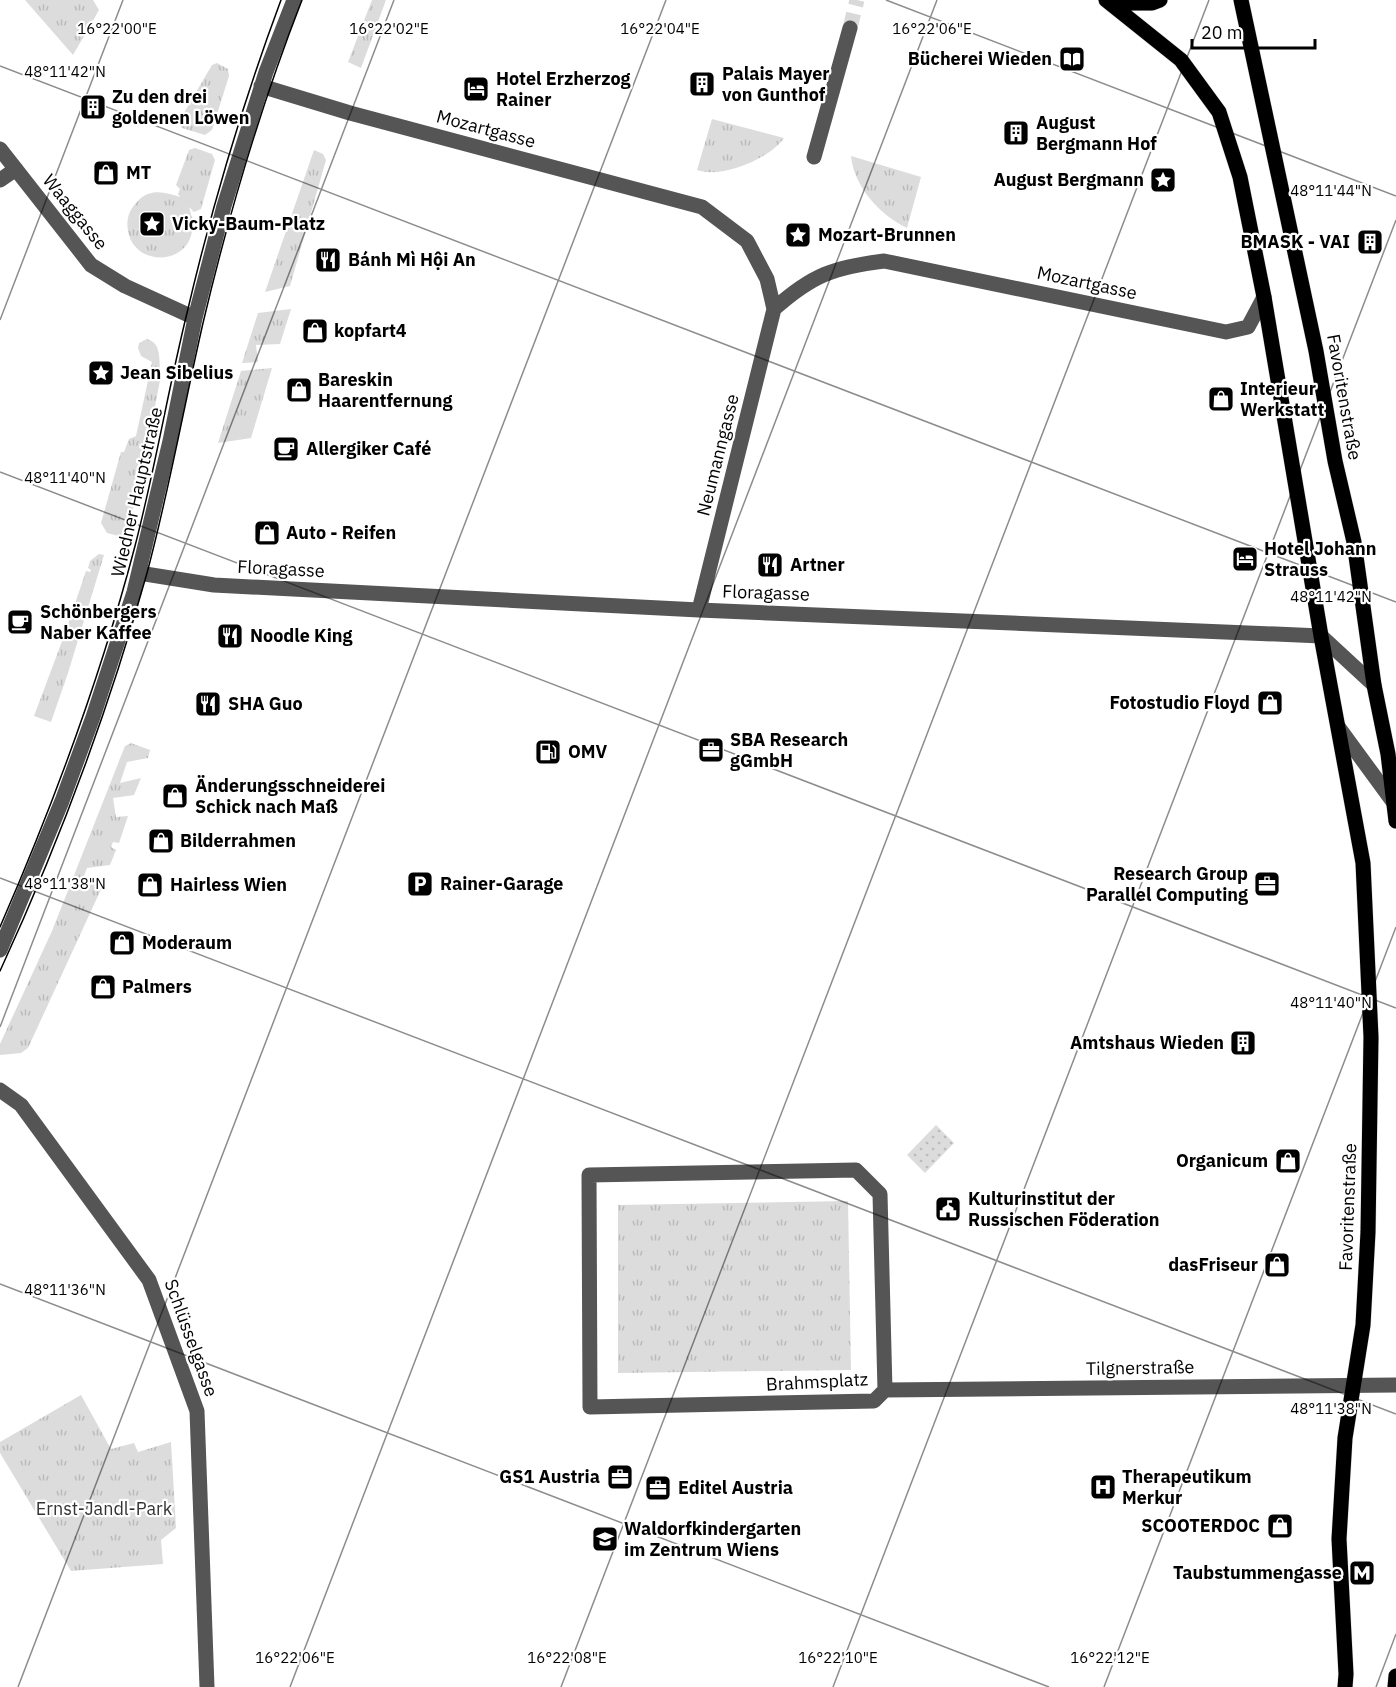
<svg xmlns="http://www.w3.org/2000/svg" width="1396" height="1687" viewBox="0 0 1396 1687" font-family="'IBM Plex Sans',sans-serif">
  <defs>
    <pattern id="grass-tufts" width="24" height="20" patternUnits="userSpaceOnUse" patternTransform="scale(1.5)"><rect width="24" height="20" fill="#dcdcdc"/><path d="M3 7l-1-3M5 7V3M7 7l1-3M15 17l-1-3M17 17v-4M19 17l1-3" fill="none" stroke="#bbb"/></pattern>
    <pattern id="garden-dots" width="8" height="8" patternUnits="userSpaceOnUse" patternTransform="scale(1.5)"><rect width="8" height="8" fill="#dcdcdc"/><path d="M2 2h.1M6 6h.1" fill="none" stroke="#bbb" stroke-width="1.8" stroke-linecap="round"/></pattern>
  </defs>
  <rect width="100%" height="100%" fill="#fff"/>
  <path fill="url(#grass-tufts)" d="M 25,0 L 93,0 L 99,10 L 73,55 Z
    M 372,0 L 386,0 L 361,68 L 348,62 Z
    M 217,63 L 228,69 L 229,76 L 212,130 L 205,135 L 182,128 L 178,123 L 212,65 Z
    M 712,119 L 784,138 C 771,158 721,179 697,170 Z
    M 195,148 L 212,154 L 215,160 L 201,209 L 194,212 L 189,207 C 209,265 135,273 128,231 C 126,219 129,210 137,202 C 149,188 165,192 180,197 L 178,194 L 180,189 L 176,185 L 189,150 Z
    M 314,150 L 323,154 L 326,160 L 290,286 L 265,292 Z
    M 851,156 L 921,177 L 907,228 C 880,215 854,187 851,156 Z
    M 291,309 L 280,344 L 256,345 L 258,362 L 242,363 L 258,313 Z
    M 147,339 C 161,343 159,358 160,369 L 162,370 L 151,427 L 148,426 L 147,432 L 150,434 L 138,477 L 140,479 L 126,538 L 107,533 L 101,523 L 121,452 L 124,452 L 129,439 L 136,436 L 152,362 L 141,356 L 138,348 L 139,343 Z
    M 272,368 L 251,438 L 218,443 L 241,371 Z
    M 99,554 L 104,555 L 68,673 L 51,722 L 34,716 L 64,636 L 86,571 L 90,572 L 91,570 L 88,568 L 90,561 Z
    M 131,743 L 150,750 L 148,758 L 127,762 L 120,783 L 141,778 L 134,795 L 113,798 L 116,817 L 128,816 L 119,843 L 113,842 L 111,847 L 116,850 L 110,865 L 87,868 L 81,884 L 103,885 L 28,1048 L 21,1053 L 0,1055 L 0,1044 L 52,931 L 125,746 Z
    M 848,1201 L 851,1370 L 618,1373 L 618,1205 Z
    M 81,1395 L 111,1449 L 134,1443 L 138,1452 L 171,1442 L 176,1528 L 161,1540 L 163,1564 L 71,1571 L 0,1453 L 0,1442 Z"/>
  <path fill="url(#garden-dots)" d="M 936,1125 L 954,1143 L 925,1173 L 907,1155 Z"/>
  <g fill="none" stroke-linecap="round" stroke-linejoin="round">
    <path stroke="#d9d9d9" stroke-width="15" stroke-dasharray="15 8" stroke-linecap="butt" d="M 850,28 L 857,0"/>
    <defs>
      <path id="major" d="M 1106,0 L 1181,60 L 1219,112 L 1240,177 L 1264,297 L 1321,636 L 1363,863 L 1371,1037 L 1368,1232 L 1363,1325 L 1345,1438 L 1339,1539 L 1346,1674 L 1345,1687
        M 1241,0 L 1316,351 L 1335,461 L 1354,542 L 1374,685 L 1388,754 L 1396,821
        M 1111,3 L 1152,3 L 1160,0
        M 1395,1687 L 1396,1676"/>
    </defs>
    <use href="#major" stroke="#dbdbdb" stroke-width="16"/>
    <path stroke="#555" stroke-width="15" d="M 261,86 L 350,113 L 702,207 L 747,241 L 767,279 L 774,309 L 699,610
      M 0,149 L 91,265 L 125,286 L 195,318
      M 814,157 L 850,28
      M 0,180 L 16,169
      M 774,309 C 812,275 834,267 884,261 L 1226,332 L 1248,327 L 1264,297
      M 139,573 L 214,585 L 699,610 L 1321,636 L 1374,685
      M 1339,728 L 1394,803 L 1396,803
      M 0,950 L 62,801 L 93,717 L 134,592 L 170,441 L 195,318 L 224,206 L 266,72 L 294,0
      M 0,1090 L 21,1105 L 149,1280 L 197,1411 L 207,1687
      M 856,1170 L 880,1194 L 885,1390 L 874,1401 L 590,1407 L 589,1175 Z
      M 885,1390 L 1396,1385"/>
    <use href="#major" stroke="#000" stroke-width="15"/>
    <path stroke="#000" stroke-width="1.5" d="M 0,927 C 54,803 101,676 135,546 C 155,469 168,390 187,313 C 212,206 243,102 281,0
      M 0,971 C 59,843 109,709 147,573 C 169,491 184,406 203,323 C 229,213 261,105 302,0"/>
  </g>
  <path fill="none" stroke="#000" stroke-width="1.5" stroke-opacity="0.45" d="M 886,0 L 1396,196M 0,66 L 1396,602M 0,320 L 123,0M 0,472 L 1396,1008M 0,878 L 1396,1414M 0,1027 L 394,0M 0,1284 L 1049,1687M 18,1687 L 666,0M 290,1687 L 937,0M 561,1687 L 1209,0M 833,1687 L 1396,220M 1104,1687 L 1396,927M 1376,1687 L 1396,1634"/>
  <defs>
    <symbol id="library-square" viewBox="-11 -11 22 22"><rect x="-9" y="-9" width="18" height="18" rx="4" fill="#000" stroke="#fff"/><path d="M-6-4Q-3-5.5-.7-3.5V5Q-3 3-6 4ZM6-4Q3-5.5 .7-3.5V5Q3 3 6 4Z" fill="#fff"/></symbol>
    <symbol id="building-square" viewBox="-11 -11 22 22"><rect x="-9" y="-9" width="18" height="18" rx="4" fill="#000" stroke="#fff"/><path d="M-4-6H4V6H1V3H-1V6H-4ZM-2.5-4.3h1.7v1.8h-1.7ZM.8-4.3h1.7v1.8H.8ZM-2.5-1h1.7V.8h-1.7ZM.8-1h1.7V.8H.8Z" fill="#fff"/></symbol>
    <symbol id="hotel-square" viewBox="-11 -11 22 22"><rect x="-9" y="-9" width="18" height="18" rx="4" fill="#000" stroke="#fff"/><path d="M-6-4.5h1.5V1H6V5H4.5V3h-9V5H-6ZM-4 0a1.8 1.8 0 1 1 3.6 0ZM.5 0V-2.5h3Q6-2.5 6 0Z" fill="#fff"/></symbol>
    <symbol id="shop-square" viewBox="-11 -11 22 22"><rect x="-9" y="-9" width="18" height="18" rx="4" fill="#000" stroke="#fff"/><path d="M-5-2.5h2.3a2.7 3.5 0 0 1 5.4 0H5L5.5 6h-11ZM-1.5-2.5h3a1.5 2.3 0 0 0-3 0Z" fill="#fff"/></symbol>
    <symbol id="sight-square" viewBox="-11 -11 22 22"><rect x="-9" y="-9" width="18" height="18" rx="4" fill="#000" stroke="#fff"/><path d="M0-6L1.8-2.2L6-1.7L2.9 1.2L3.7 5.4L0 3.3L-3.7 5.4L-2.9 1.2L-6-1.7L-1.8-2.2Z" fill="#fff"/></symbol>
    <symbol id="restaurant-square" viewBox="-11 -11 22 22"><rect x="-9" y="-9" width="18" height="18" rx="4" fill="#000" stroke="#fff"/><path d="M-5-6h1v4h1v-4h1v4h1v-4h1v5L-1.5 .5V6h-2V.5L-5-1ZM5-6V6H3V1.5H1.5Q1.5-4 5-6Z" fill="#fff"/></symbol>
    <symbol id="cafe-square" viewBox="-11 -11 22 22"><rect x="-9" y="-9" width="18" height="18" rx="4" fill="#000" stroke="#fff"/><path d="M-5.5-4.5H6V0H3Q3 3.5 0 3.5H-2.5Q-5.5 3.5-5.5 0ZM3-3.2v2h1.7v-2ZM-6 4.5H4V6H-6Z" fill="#fff"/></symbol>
    <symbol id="office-square" viewBox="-11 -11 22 22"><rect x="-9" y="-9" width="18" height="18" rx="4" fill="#000" stroke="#fff"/><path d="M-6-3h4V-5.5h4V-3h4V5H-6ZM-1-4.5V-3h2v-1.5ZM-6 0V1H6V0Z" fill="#fff"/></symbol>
    <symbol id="fuel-square" viewBox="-11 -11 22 22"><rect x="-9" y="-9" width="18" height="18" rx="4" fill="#000" stroke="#fff"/><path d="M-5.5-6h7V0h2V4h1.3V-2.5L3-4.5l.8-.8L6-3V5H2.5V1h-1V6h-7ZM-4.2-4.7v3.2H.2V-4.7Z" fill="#fff"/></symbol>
    <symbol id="parking-square" viewBox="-11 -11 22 22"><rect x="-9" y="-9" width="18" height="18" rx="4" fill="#000" stroke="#fff"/><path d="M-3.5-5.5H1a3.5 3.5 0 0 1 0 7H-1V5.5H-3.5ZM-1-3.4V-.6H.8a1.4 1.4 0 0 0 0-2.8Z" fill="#fff"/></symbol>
    <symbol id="civic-square" viewBox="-11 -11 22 22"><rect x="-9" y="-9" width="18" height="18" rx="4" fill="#000" stroke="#fff"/><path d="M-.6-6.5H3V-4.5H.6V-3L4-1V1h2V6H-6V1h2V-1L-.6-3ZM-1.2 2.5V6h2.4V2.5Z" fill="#fff"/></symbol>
    <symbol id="hospital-square" viewBox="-11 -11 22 22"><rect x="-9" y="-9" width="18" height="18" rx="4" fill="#000" stroke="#fff"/><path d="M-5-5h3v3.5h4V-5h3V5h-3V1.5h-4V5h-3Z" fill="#fff"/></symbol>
    <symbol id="school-square" viewBox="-11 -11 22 22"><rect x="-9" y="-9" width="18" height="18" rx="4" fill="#000" stroke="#fff"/><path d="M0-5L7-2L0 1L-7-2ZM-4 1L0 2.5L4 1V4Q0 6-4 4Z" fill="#fff"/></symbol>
    <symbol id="metro-square" viewBox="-11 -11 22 22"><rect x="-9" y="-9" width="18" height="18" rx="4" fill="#000" stroke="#fff"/><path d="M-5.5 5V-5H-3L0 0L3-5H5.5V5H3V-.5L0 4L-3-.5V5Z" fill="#fff"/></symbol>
  </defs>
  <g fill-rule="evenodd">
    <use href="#library-square" x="1057" y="44" width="30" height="30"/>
    <use href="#building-square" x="687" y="69" width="30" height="30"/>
    <use href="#hotel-square" x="461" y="74" width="30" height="30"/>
    <use href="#building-square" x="78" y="92" width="30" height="30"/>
    <use href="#building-square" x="1001" y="118" width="30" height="30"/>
    <use href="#shop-square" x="91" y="158" width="30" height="30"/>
    <use href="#sight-square" x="1148" y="165" width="30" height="30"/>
    <use href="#sight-square" x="137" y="209" width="30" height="30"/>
    <use href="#sight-square" x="783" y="220" width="30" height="30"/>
    <use href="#building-square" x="1355" y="227" width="30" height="30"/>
    <use href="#restaurant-square" x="313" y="245" width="30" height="30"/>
    <use href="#shop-square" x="300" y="316" width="30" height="30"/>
    <use href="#sight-square" x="86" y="358" width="30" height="30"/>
    <use href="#shop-square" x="284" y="375" width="30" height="30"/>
    <use href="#shop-square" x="1206" y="384" width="30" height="30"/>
    <use href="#cafe-square" x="271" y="434" width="30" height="30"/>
    <use href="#shop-square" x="252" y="518" width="30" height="30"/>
    <use href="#hotel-square" x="1230" y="544" width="30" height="30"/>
    <use href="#restaurant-square" x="755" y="550" width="30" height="30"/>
    <use href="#cafe-square" x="5" y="607" width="30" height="30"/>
    <use href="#restaurant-square" x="215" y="621" width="30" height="30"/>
    <use href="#shop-square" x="1255" y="688" width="30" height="30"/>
    <use href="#restaurant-square" x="193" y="689" width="30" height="30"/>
    <use href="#office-square" x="696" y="735" width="30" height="30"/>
    <use href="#fuel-square" x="533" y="737" width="30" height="30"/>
    <use href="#shop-square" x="160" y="781" width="30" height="30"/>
    <use href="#shop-square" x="146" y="826" width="30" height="30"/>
    <use href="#parking-square" x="405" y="869" width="30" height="30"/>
    <use href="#office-square" x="1252" y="869" width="30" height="30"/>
    <use href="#shop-square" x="135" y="870" width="30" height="30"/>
    <use href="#shop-square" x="107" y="928" width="30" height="30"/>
    <use href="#shop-square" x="88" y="972" width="30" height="30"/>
    <use href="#building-square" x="1228" y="1028" width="30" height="30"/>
    <use href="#shop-square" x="1273" y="1146" width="30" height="30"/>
    <use href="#civic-square" x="933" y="1194" width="30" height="30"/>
    <use href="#shop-square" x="1262" y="1250" width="30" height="30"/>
    <use href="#office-square" x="605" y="1462" width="30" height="30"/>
    <use href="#hospital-square" x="1088" y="1472" width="30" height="30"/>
    <use href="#office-square" x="643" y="1473" width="30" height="30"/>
    <use href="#shop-square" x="1265" y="1511" width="30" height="30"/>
    <use href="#school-square" x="590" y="1524" width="30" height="30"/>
    <use href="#metro-square" x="1347" y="1558" width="30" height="30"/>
  </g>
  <g text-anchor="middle" stroke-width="4.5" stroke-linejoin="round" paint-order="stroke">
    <g font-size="18" font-weight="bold" fill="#000" stroke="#fff" text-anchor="start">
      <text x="1052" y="65" text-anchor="end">Bücherei Wieden</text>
      <text x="722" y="80">Palais Mayer<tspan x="722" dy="21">von Gunthof</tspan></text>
      <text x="496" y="85">Hotel Erzherzog<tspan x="496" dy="21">Rainer</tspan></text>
      <text x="112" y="103">Zu den drei<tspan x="112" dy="21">goldenen Löwen</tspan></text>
      <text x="1036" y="129">August<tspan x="1036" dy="21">Bergmann Hof</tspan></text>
      <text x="126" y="179">MT</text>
      <text x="1144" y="186" text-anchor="end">August Bergmann</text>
      <text x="172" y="230">Vicky-Baum-Platz</text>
      <text x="818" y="241">Mozart-Brunnen</text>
      <text x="1350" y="248" text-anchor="end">BMASK - VAI</text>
      <text x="348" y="266">Bánh Mì Hội An</text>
      <text x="334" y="337">kopfart4</text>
      <text x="120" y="379">Jean Sibelius</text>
      <text x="318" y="386">Bareskin<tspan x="318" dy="21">Haarentfernung</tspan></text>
      <text x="1240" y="395">Interieur<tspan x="1240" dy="21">Werkstatt</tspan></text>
      <text x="306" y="455">Allergiker Café</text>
      <text x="286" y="539">Auto - Reifen</text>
      <text x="1264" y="555">Hotel Johann<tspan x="1264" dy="21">Strauss</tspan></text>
      <text x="790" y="571">Artner</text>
      <text x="40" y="618">Schönbergers<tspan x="40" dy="21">Naber Kaffee</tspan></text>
      <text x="250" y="642">Noodle King</text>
      <text x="1250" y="709" text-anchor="end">Fotostudio Floyd</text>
      <text x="228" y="710">SHA Guo</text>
      <text x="730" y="746">SBA Research<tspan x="730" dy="21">gGmbH</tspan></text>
      <text x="568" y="758">OMV</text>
      <text x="195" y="792">Änderungsschneiderei<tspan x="195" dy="21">Schick nach Maß</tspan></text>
      <text x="180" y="847">Bilderrahmen</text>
      <text x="1248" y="880" text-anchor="end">Research Group<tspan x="1248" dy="21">Parallel Computing</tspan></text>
      <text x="440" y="890">Rainer-Garage</text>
      <text x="170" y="891">Hairless Wien</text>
      <text x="142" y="949">Moderaum</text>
      <text x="122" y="993">Palmers</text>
      <text x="1224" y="1049" text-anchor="end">Amtshaus Wieden</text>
      <text x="1268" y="1167" text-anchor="end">Organicum</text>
      <text x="968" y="1205">Kulturinstitut der<tspan x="968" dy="21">Russischen Föderation</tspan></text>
      <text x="1258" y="1271" text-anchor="end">dasFriseur</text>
      <text x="600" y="1483" text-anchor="end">GS1 Austria</text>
      <text x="1122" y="1483">Therapeutikum<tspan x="1122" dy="21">Merkur</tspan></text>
      <text x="678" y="1494">Editel Austria</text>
      <text x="1260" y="1532" text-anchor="end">SCOOTERDOC</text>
      <text x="624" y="1535">Waldorfkindergarten<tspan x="624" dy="21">im Zentrum Wiens</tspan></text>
      <text x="1342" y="1579" text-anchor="end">Taubstummengasse</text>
    </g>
    <g font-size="18" fill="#000" stroke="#fff">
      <text transform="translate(486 129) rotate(15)" y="6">Mozartgasse</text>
      <text transform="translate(75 212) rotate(51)" y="6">Waaggasse</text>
      <text transform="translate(1087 283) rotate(12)" y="6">Mozartgasse</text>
      <text transform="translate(1344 397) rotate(80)" y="6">Favoritenstraße</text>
      <text transform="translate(718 455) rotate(-76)" y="6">Neumanngasse</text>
      <text transform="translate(137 492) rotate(-77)" y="6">Wiedner Hauptstraße</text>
      <text transform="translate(281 569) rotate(3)" y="6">Floragasse</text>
      <text transform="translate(766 593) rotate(2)" y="6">Floragasse</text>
      <text transform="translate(1348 1207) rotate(-88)" y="6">Favoritenstraße</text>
      <text transform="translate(191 1338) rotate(70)" y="6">Schlüsselgasse</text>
      <text transform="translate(1140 1368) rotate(-1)" y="6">Tilgnerstraße</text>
      <text transform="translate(817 1382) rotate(-3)" y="6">Brahmsplatz</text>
    </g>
    <g font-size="18" fill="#333" stroke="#fff">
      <text x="104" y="1515">Ernst-Jandl-Park</text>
    </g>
  </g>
  <g font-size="15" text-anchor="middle" fill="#000" stroke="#fff" stroke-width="4.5" stroke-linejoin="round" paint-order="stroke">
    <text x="660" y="34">16°22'04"E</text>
    <text x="932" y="34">16°22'06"E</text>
    <text x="117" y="34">16°22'00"E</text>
    <text x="389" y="34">16°22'02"E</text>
    <text x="65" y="77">48°11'42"N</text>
    <text x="1331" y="196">48°11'44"N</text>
    <text x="65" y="483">48°11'40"N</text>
    <text x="1331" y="602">48°11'42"N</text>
    <text x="65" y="889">48°11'38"N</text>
    <text x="1331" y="1008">48°11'40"N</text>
    <text x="65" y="1295">48°11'36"N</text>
    <text x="1331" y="1414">48°11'38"N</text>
    <text x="295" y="1663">16°22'06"E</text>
    <text x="567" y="1663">16°22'08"E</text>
    <text x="838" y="1663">16°22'10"E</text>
    <text x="1110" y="1663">16°22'12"E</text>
  </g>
  <path d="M1192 39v9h123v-9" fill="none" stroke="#000000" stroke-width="3"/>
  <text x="1201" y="39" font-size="18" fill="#000000" stroke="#ffffff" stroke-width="4.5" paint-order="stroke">20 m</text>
</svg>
